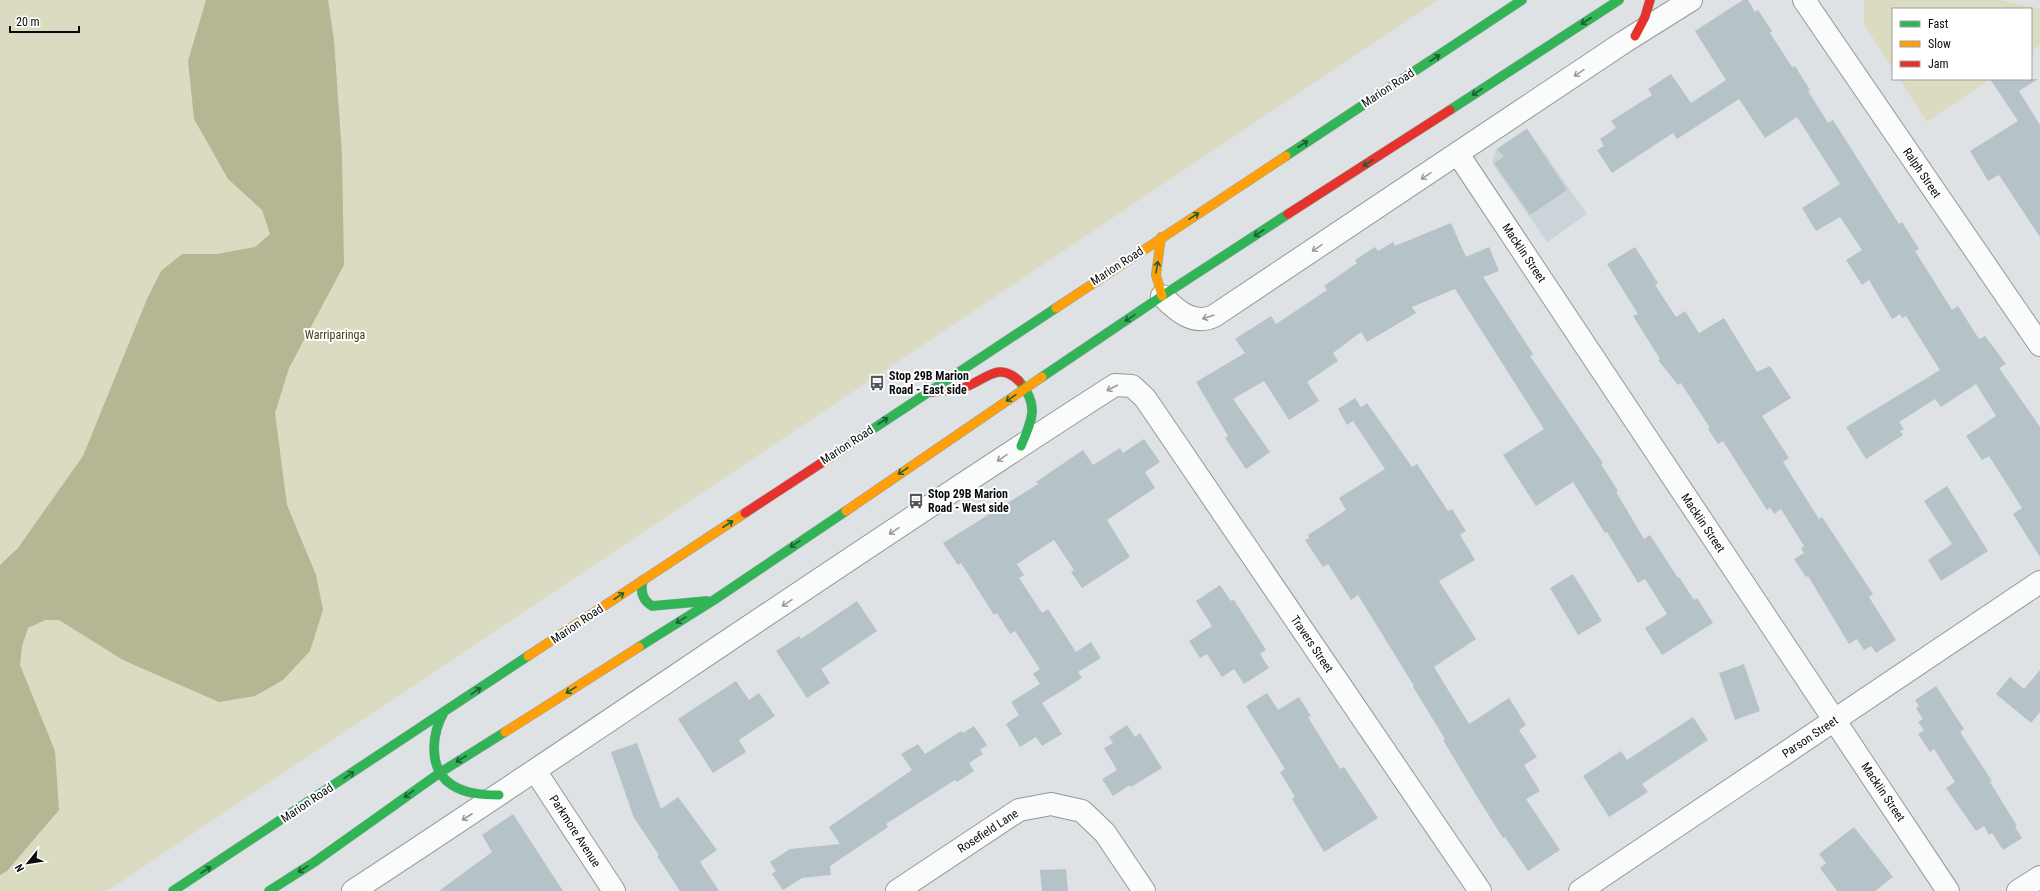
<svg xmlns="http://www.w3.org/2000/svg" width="2040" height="891" viewBox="0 0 2040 891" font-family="'Roboto Condensed',sans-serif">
  <rect width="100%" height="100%" fill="#dee2e4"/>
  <path fill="#cad4d9" d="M 1527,128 L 1587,214 L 1547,242 L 1492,163 L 1496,149 Z"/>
  <path fill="#dadbc0" d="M 0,0 L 1438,0 L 107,891 L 0,891 Z
    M 1864,0 L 2001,0 L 2040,9 L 2040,45 L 2031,51 L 2031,9 L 1893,9 L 1893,69 L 1864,24 Z
    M 1899,79 L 1990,79 L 1927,122 Z"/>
  <path fill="#b5b693" d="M 206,0 L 328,0 L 334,40 L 342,155 L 344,265 L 289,368 L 275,413 L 287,505 L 316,575 L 323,610 L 310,651 L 283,680 L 255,696 L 219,702 L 123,660 L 59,620 L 45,620 L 28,628 L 22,646 L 20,665 L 55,751 L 59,810 L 7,871 L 0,875 L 0,565 L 18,548 L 83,456 L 147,299 L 161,271 L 182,254 L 217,254 L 255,247 L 270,234 L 262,210 L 228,179 L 194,119 L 188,61 Z"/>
  <path fill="#b5c2c7" d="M 1743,0 L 1748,0 L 1755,12 L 1758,10 L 1772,31 L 1770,33 L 1792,67 L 1795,66 L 1810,90 L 1808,91 L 1828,123 L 1833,120 L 1899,224 L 1902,222 L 1919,249 L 1915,251 L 1952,310 L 1958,306 L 1979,339 L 1985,336 L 2006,364 L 1999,368 L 2040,427 L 2040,557 L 2013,514 L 2022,508 L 1989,456 L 1982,460 L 1966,436 L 1996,416 L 1976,384 L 1941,407 L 1935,399 L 1899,422 L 1904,429 L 1900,431 L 1903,435 L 1866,459 L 1846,427 L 1940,370 L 1906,316 L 1902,318 L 1900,314 L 1892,319 L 1869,280 L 1862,285 L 1846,260 L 1862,250 L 1840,217 L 1816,231 L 1802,208 L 1840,184 L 1797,117 L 1765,138 L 1739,99 L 1677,139 L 1673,133 L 1612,173 L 1597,150 L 1604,146 L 1600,139 L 1616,128 L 1611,121 L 1652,95 L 1648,89 L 1671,74 L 1691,103 L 1726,80 L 1695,31 Z
    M 1990,79 L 2038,79 L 2019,91 L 2040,125 L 2040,237 L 1999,175 L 1988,181 L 1970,151 L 2018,121 Z
    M 1527,129 L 1567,190 L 1530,215 L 1494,163 L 1504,157 L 1497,149 Z
    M 1451,223 L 1466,257 L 1489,247 L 1499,271 L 1483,277 L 1533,354 L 1530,356 L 1603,463 L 1601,464 L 1618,491 L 1616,492 L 1644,539 L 1650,535 L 1678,578 L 1679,577 L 1694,600 L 1697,598 L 1713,623 L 1662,655 L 1645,628 L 1667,614 L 1645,579 L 1638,583 L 1607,532 L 1605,533 L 1573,482 L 1536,506 L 1503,455 L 1544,429 L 1455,289 L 1412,307 L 1416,313 L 1367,342 L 1361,332 L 1333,353 L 1338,361 L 1307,382 L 1319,401 L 1289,420 L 1264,381 L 1233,399 L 1270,452 L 1246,469 L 1225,438 L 1228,436 L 1196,382 L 1245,353 L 1235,339 L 1271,316 L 1276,324 L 1327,290 L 1324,286 L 1357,263 L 1355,260 L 1375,247 L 1378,251 L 1393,242 L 1395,246 Z
    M 1635,247 L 1658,283 L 1655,285 L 1676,317 L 1685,311 L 1699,333 L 1724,318 L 1757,372 L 1770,366 L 1791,398 L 1762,416 L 1789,458 L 1783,462 L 1819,519 L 1822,517 L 1873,594 L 1869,597 L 1896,640 L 1876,653 L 1871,646 L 1864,650 L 1857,639 L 1849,644 L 1808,576 L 1806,577 L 1794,559 L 1804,553 L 1801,548 L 1804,546 L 1781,509 L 1774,514 L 1770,507 L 1767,510 L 1723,441 L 1718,444 L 1708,429 L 1710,428 L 1681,383 L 1678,385 L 1658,360 L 1660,359 L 1633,316 L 1638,314 L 1607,264 Z
    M 1355,398 L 1361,407 L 1367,403 L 1412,467 L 1417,464 L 1448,511 L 1452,509 L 1466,531 L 1460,535 L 1475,560 L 1439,581 L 1476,639 L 1434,667 L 1469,724 L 1509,698 L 1526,725 L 1519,730 L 1537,757 L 1524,765 L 1540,791 L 1526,799 L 1560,850 L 1528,871 L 1505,837 L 1503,838 L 1479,800 L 1443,740 L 1445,739 L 1413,687 L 1414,686 L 1358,595 L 1351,600 L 1328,564 L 1323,567 L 1305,540 L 1309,538 L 1308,535 L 1346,510 L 1339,498 L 1385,469 L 1353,421 L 1347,425 L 1338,409 Z
    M 1144,439 L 1160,462 L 1145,472 L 1155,488 L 1107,520 L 1130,557 L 1082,588 L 1071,572 L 1074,570 L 1054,540 L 1017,564 L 1024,575 L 1019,578 L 1042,613 L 1048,609 L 1076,652 L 1091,642 L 1101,658 L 1078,672 L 1082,678 L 1042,703 L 1062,734 L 1042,746 L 1036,737 L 1020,747 L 1006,724 L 1019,715 L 1011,702 L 1040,684 L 1033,674 L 1040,669 L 1015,631 L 1010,634 L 997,613 L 994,615 L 961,563 L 958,565 L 943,543 L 1038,484 L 1036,482 L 1083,450 L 1093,465 L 1120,448 L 1123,453 Z
    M 1947,486 L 1988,551 L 1941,581 L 1928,560 L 1952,544 L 1924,501 Z
    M 1573,574 L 1602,621 L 1578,635 L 1550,588 Z
    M 1220,585 L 1231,601 L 1234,600 L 1266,650 L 1260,654 L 1269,668 L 1244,684 L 1234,669 L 1222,677 L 1207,654 L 1200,658 L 1189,641 L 1212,626 L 1196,601 Z
    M 857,601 L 877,631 L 821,669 L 830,683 L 807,698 L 776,651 L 799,636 L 801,639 Z
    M 1744,664 L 1760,711 L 1735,720 L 1719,673 Z
    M 2040,670 L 2040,712 L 2031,723 L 1996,694 L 2010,677 L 2024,689 Z
    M 736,681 L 749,700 L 759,693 L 775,716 L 739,740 L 746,752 L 713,773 L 678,719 Z
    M 1936,686 L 1964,729 L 1960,732 L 1992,781 L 1990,782 L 2017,826 L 2015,827 L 2022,838 L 2003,850 L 1992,833 L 1989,835 L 1984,826 L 1976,831 L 1946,788 L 1955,782 L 1934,749 L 1930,752 L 1918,734 L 1924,730 L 1918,722 L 1923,719 L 1916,708 L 1919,706 L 1915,700 Z
    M 1267,693 L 1278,710 L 1299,697 L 1311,716 L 1308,717 L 1340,769 L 1344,767 L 1378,818 L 1324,852 L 1292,799 L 1295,797 L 1280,772 L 1285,769 L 1246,706 Z
    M 1693,717 L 1708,740 L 1642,784 L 1648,792 L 1609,817 L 1583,776 L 1621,751 L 1627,760 Z
    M 1127,725 L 1135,737 L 1140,733 L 1162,768 L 1131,787 L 1130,785 L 1113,796 L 1102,779 L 1117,770 L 1104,748 L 1113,743 L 1109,737 Z
    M 974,726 L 987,745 L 980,750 L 983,754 L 969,763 L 974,771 L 957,782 L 955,780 L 886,824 L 888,827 L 830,866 L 831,875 L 802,878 L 783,890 L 772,874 L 776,871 L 770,862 L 790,849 L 840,844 L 829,827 L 912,770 L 901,754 L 918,744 L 925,754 L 961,731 L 963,733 Z
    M 637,743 L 661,809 L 678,797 L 717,850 L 700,862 L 719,891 L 680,891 L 657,856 L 659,855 L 634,818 L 611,752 Z
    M 513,814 L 563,891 L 439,891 L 492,852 L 482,835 Z
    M 1854,827 L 1893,877 L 1875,891 L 1837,891 L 1820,868 L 1826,863 L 1819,854 Z
    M 1066,869 L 1068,891 L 1042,891 L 1040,870 Z"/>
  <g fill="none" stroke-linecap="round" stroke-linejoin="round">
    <defs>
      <path id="street" d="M 1804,0 L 2040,345
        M 1458,154 L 1948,891
        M 1162,296 C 1176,310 1193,326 1214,316 L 1624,42 L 1691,0
        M 536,772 L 614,891
        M 353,891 C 608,724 859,549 1115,385 L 1132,386 L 1145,398 L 1480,891
        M 897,891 L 1019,810 L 1051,804 L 1082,811 L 1105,833 L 1144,891
        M 1580,891 L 2040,582
        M 2018,891 L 2040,877"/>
      <path id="fast" d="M 1450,110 L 1619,0
        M 1286,156 L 1522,0
        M 1042,377 L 1162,296 L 1288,214
        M 1019,381 C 1040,405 1032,420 1021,446
        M 829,458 L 1056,308
        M 643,580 C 640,591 642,600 652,606 L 707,601
        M 639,647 L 714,600 L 846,511
        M 444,712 C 432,733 427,769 452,785 C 466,794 483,795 499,795
        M 173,891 L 528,656
        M 269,891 L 313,863 L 441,772 L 505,732"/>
      <path id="slow" d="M 1161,237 L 1156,275 L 1162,296
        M 1056,308 L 1286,156
        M 846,511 L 1042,377
        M 528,656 L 745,513
        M 505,732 L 639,647"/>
      <path id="jam" d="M 1635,36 L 1645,17 L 1650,0
        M 1288,214 L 1450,110
        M 932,392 C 942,390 953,391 963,388 C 985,381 998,360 1019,381
        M 745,513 L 829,458"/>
    </defs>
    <use href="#street" stroke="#959899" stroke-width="24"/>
    <use href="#fast" stroke="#98a4aa" stroke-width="10"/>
    <use href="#slow" stroke="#98a4aa" stroke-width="10"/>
    <use href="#jam" stroke="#98a4aa" stroke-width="10"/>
    <use href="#street" stroke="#fafbfb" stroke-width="22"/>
    <use href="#fast" stroke="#30b455" stroke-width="9"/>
    <use href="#slow" stroke="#ff9f0a" stroke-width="9"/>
    <use href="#jam" stroke="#e5322d" stroke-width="9"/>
  </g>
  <defs><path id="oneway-shaft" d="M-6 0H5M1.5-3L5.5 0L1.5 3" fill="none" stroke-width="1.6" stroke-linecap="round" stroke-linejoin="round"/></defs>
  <g stroke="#1c6031">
    <use href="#oneway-shaft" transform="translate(1586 21) rotate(147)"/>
    <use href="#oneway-shaft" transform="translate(1435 58) rotate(-33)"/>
    <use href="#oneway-shaft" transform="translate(1477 92) rotate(147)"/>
    <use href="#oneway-shaft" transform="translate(1303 144) rotate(-33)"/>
    <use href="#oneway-shaft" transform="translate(1368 163) rotate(147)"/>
    <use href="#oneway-shaft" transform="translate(1194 216) rotate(-33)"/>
    <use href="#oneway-shaft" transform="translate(1259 233) rotate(147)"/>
    <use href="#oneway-shaft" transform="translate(1157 267) rotate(-81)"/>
    <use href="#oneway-shaft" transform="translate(1130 318) rotate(146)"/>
    <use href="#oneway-shaft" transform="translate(1011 398) rotate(146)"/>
    <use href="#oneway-shaft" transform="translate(883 421) rotate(-33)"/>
    <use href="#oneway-shaft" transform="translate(903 471) rotate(146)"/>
    <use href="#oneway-shaft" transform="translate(728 524) rotate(-33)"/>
    <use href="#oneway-shaft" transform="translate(795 544) rotate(146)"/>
    <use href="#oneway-shaft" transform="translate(619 596) rotate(-34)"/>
    <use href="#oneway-shaft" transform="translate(681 620) rotate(148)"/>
    <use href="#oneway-shaft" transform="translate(571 690) rotate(148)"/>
    <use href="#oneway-shaft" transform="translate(476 691) rotate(-34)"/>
    <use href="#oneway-shaft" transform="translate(461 759) rotate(148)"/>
    <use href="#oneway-shaft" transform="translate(349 775) rotate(-34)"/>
    <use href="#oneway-shaft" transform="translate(409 794) rotate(144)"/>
    <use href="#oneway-shaft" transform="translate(303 869) rotate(148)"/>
    <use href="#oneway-shaft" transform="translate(206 870) rotate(-33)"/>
  </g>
  <g stroke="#9a9b9c">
    <use href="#oneway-shaft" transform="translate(1579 73) rotate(146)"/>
    <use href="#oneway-shaft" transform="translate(1426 176) rotate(146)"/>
    <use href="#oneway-shaft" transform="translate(1317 248) rotate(146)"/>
    <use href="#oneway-shaft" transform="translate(1208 317) rotate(162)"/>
    <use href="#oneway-shaft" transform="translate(1112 388) rotate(153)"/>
    <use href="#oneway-shaft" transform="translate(1002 458) rotate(146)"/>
    <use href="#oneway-shaft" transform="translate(894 531) rotate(146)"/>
    <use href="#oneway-shaft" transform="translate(787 603) rotate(146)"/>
    <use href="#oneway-shaft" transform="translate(467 817) rotate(147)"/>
  </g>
  <defs>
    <symbol id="bus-bare" viewBox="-9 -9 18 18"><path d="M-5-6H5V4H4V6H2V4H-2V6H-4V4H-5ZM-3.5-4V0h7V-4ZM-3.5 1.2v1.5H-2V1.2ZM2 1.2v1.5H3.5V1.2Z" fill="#545758" stroke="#fff" stroke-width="2.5" paint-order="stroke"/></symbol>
  </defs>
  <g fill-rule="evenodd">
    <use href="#bus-bare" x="866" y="372" width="22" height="22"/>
    <use href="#bus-bare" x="905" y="490" width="22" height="22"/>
  </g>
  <g text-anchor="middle" stroke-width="4" stroke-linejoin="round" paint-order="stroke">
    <g font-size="12" fill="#090c0d" stroke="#fff">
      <text transform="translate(1388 88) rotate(-33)" y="4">Marion Road</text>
      <text transform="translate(1922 173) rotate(56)" y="4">Ralph Street</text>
      <text transform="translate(1524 253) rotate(56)" y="4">Macklin Street</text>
      <text transform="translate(1117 266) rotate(-33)" y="4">Marion Road</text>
      <text transform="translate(847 445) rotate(-33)" y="4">Marion Road</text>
      <text transform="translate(1703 523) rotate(56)" y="4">Macklin Street</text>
      <text transform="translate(577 624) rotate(-34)" y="4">Marion Road</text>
      <text transform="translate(1312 644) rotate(56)" y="4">Travers Street</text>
      <text transform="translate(1810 737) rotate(-34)" y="4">Parson Street</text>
      <text transform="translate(1883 792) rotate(56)" y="4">Macklin Street</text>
      <text transform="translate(307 803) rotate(-34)" y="4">Marion Road</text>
      <text transform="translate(575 831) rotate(57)" y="4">Parkmore Avenue</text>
      <text transform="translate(988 831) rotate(-33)" y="4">Rosefield Lane</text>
    </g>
    <g font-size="12" fill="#403e15" stroke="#fff">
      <text x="335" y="339">Warriparinga</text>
    </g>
    <g font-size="12" font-weight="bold" fill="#090c0d" stroke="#fff" text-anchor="start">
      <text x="889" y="380">Stop 29B Marion<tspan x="889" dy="14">Road - East side</tspan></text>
      <text x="928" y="498">Stop 29B Marion<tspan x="928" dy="14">Road - West side</tspan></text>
    </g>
  </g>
  <rect x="1892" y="8" width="140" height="72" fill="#ffffff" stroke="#9d9e9e"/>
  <rect x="1900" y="21" width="20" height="6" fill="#30b455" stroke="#9d9e9e"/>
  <text x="1928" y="28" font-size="12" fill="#090c0d">Fast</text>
  <rect x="1900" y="41" width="20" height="6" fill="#ff9f0a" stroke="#9d9e9e"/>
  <text x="1928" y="48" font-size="12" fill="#090c0d">Slow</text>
  <rect x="1900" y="61" width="20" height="6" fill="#e5322d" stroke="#9d9e9e"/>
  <text x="1928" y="68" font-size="12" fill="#090c0d">Jam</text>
  <g transform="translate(28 863) rotate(240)" stroke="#ffffff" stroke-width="3" paint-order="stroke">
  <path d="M0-3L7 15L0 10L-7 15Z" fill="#090c0d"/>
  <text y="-6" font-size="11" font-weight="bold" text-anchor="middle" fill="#090c0d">N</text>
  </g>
  <path d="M10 26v6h69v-6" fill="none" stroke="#090c0d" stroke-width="2"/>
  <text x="16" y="26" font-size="12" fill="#090c0d" stroke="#ffffff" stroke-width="3" paint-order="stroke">20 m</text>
</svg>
